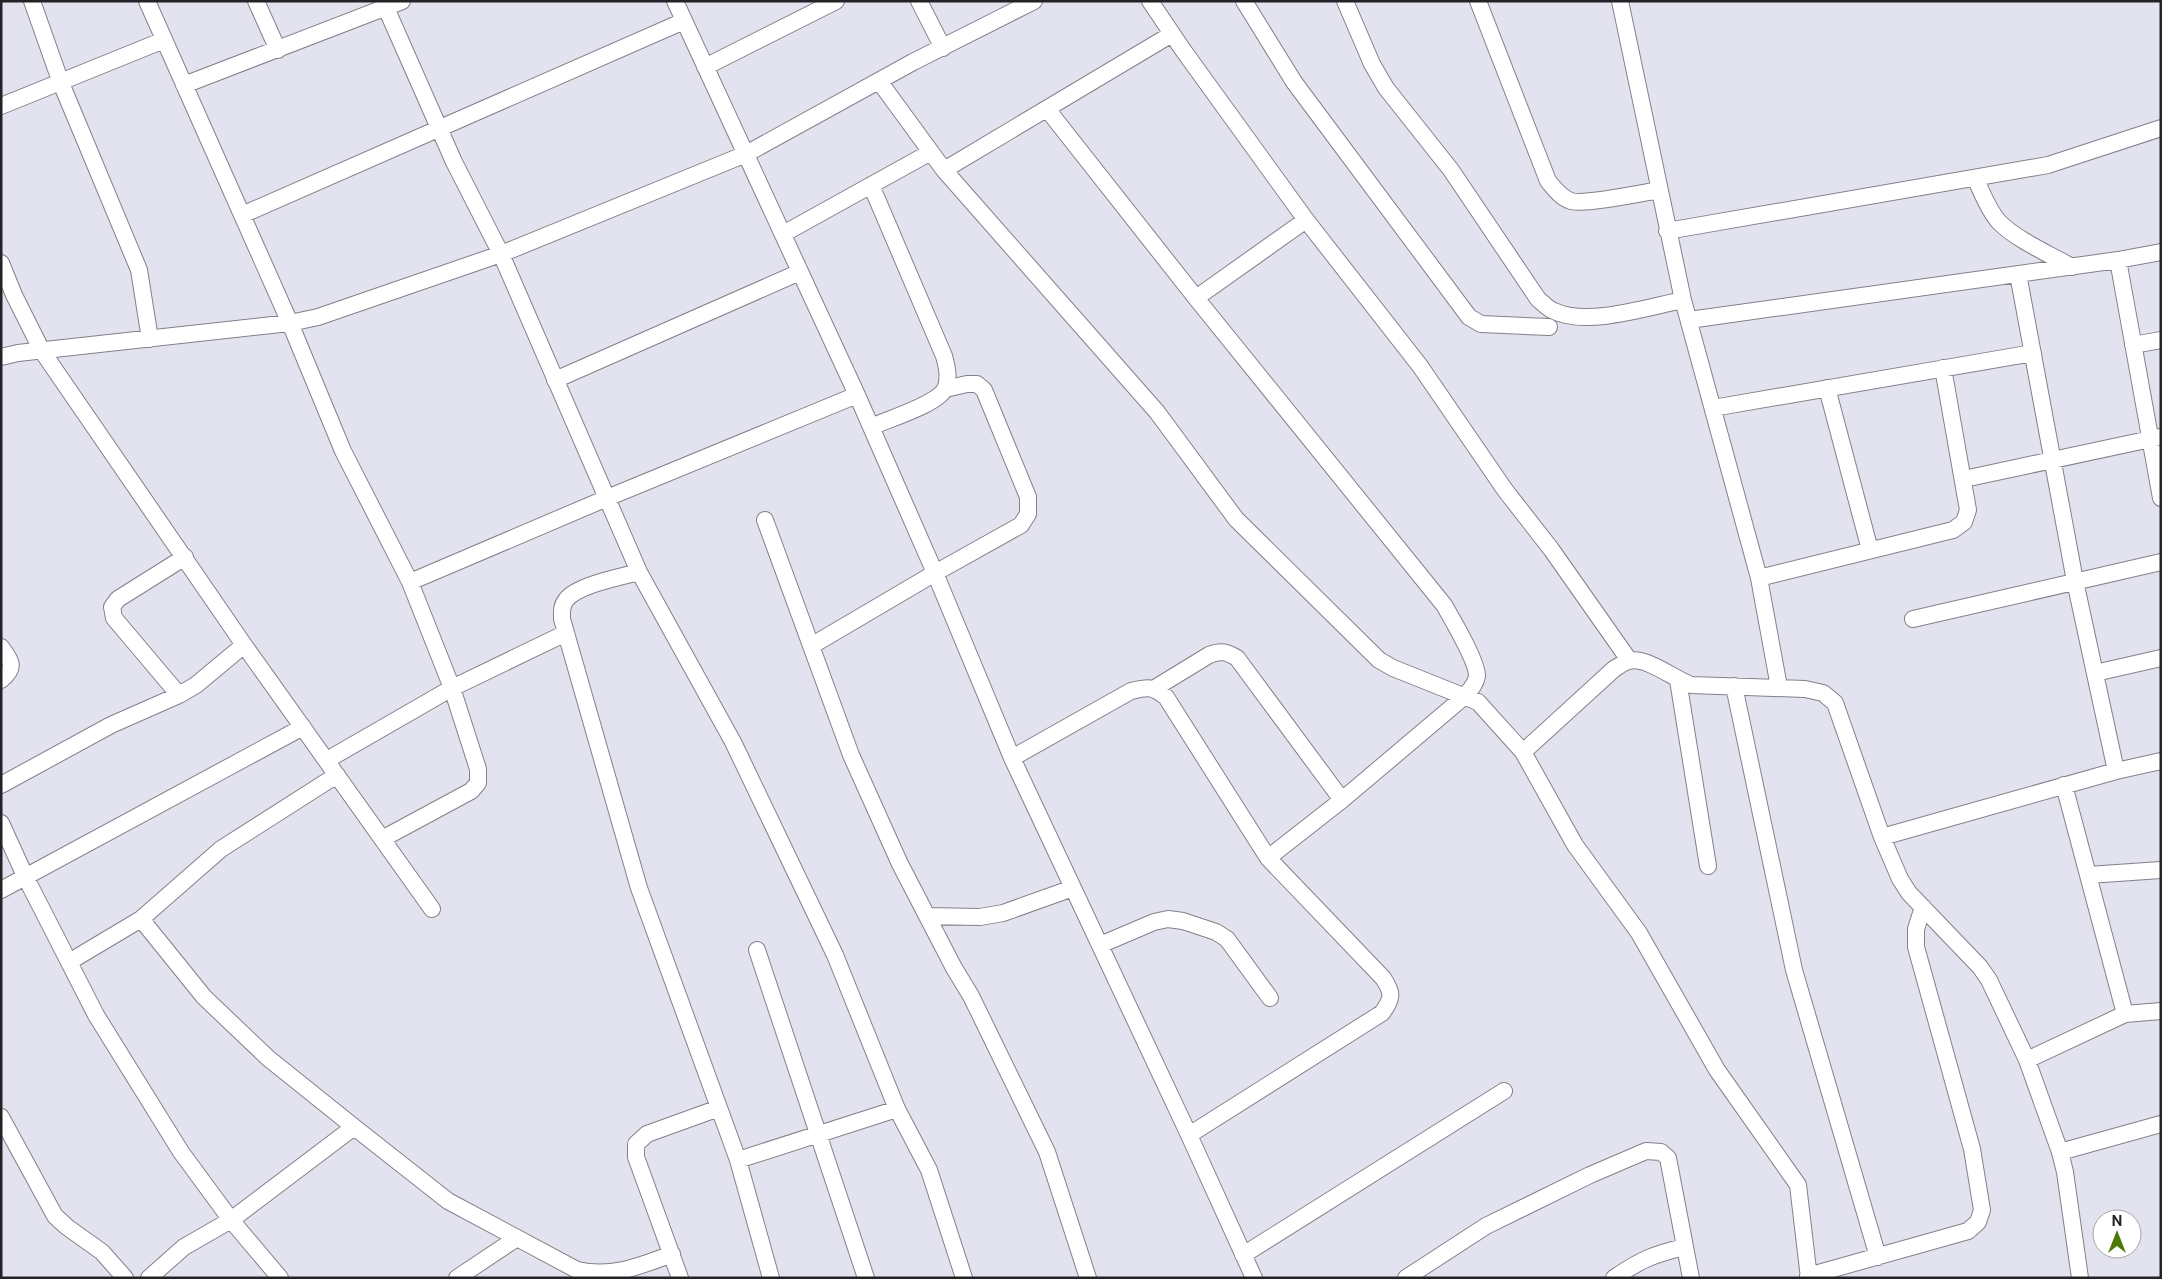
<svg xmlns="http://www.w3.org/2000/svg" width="2162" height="1279" viewBox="0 0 2162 1279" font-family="'Public Sans',sans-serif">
  <rect width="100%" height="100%" fill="#e2e3ef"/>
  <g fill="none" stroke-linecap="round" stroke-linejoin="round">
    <defs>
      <path id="minor" d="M 32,1 L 61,83 L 139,270 L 150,339
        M 147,1 L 290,323 L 343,451 L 410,582 L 452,688 L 478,769 L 478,783 L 471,791 L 382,839
        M 256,1 L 278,50
        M 383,1 L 454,162 L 501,254 L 639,572 L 733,742 L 835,955 L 897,1109 L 929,1170 L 964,1278
        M 675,1 L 857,395 L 935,573 L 1012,758 L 1189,1135 L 1254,1278
        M 919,1 L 943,48
        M 1150,1 L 1183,50 L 1306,220 L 1420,366 L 1505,490 L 1551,549 L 1629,660
        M 1244,1 L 1294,82 L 1469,317 L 1481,324 L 1549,327
        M 1345,1 L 1372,64 L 1386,88 L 1451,170 L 1538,299 C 1543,303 1548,309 1554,311 C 1587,327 1648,307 1683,300
        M 1478,1 L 1548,181 C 1554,188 1561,198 1571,201 C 1584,205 1642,193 1659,190
        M 1620,1 L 1683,300 L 1759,578 L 1779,687
        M 705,67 L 836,1
        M 879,81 L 944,170 L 1157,412 L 1236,519 L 1379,660 L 1393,668 L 1478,702 L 1523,752
        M 184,85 L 402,1
        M 1,106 L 164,40
        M 1047,109 L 1196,298 L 1444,605 C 1452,619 1477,661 1477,676 C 1476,684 1470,690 1465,696 L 1342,800 L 1268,858
        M 944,170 L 1172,34
        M 1975,178 C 1982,192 1988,210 1999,222 C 2017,240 2049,254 2072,267
        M 871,185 L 944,356 C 947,367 949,376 946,387 C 940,404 888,419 871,427
        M 242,215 L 684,21
        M 1667,231 L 2048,165 L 2161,128
        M 783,234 L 931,152
        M 2118,260 L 2161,498
        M 1,263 L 14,295 L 42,351 L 244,645 L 432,909
        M 2018,274 L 2075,581 L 2116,771
        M 1196,298 L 1306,220
        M 1689,320 L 2118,260 L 2161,252
        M 2133,345 L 2161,340
        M 1,357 L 18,353 L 290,323 L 318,317 L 501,254 L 746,154 L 913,62 L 1034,1
        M 555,380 L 800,272
        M 1827,388 L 1870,550
        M 1713,408 L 2033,353
        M 1964,479 L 2160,437
        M 765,520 L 851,755 L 900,864 L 954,968 L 971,996 L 1047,1152 L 1088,1278
        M 639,572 C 621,577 577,585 566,600 C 561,606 562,612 562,619 L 639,888 L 738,1160 L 771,1278
        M 1759,578 L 1953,530 L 1964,522 L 1968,510 L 1943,368
        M 410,582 L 607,498 L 857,395
        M 1913,619 L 2161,562
        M 811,646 L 935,573 L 1021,525 L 1028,514 L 1028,497 L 984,390 L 977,384 L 967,384 L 945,389
        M 1,647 C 12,661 16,668 1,680
        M 2095,673 L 2161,658
        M 1678,680 L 1708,866
        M 1734,686 L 1794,970 L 1878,1257
        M 1155,688 L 1209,655 C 1221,650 1227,652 1237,658 L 1342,800
        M 179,695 L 114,618 L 112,607 L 118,599 L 185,557
        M 1012,758 L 1131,691 C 1148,687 1152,686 1166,697 L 1268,858 L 1383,978 C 1393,993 1393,998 1382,1013 L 1189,1135
        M 327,760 L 452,688 L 566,633
        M 1,785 L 111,725 L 179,695 L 196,685 L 244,645
        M 2064,785 L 2125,1014
        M 1,823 L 26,878 L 96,1015 L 181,1152 L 231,1220 L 280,1278
        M 1882,837 L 2116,771 L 2161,761
        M 2088,875 L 2161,870
        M 1,890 L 303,727
        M 927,916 L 980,917 L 1003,913 L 1073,888
        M 141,919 L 204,997 L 268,1058 L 354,1127 L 448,1201 L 577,1270 C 612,1278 640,1266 672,1254
        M 1100,945 L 1154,922 L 1168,919 L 1183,921 L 1216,932 L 1227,939 L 1270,998
        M 757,950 L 866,1278
        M 69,962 L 141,919 L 221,849 L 337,775
        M 2027,1060 L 2125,1014 L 2161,1011
        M 1,1117 L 55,1216 L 67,1227 L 102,1252 L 125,1278
        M 2060,1152 L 2161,1124
        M 738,1160 L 897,1109
        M 1243,1255 L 1504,1091
        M 1808,1276 L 1968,1231 L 1978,1222 L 1982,1210 L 1972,1149 L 1916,947 L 1916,929 L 1923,907
        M 149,1278 L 184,1247 L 231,1220 L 354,1127
        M 457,1278 L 517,1238
        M 680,1278 L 636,1157 L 636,1144 L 647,1134 L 719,1108
        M 1406,1278 L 1486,1226 L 1590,1175 L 1646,1151 L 1661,1152 L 1668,1158 L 1691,1278
        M 1614,1278 C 1642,1259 1652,1255 1684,1247
        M 1809,1278 L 1798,1185 L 1717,1070 L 1639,933 L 1575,845 L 1523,752 L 1614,669 C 1619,666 1624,662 1629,661 C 1646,656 1674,679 1691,685 L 1805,689 L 1823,693 L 1835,703 L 1882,837 L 1900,879 L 1909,893 L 1980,967 L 1989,980 L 2027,1060 L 2060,1152 L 2065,1172 L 2080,1278"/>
    </defs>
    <use href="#minor" stroke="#80818b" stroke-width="18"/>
    <use href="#minor" stroke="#fff" stroke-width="16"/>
  </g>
  <rect width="2162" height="1279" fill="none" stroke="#222227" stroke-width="5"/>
  <g transform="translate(2117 1234)"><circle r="24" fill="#ffffff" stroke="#a7a7a9"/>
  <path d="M0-4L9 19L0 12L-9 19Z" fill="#4b7b05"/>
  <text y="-8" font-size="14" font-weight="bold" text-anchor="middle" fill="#222227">N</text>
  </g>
</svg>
